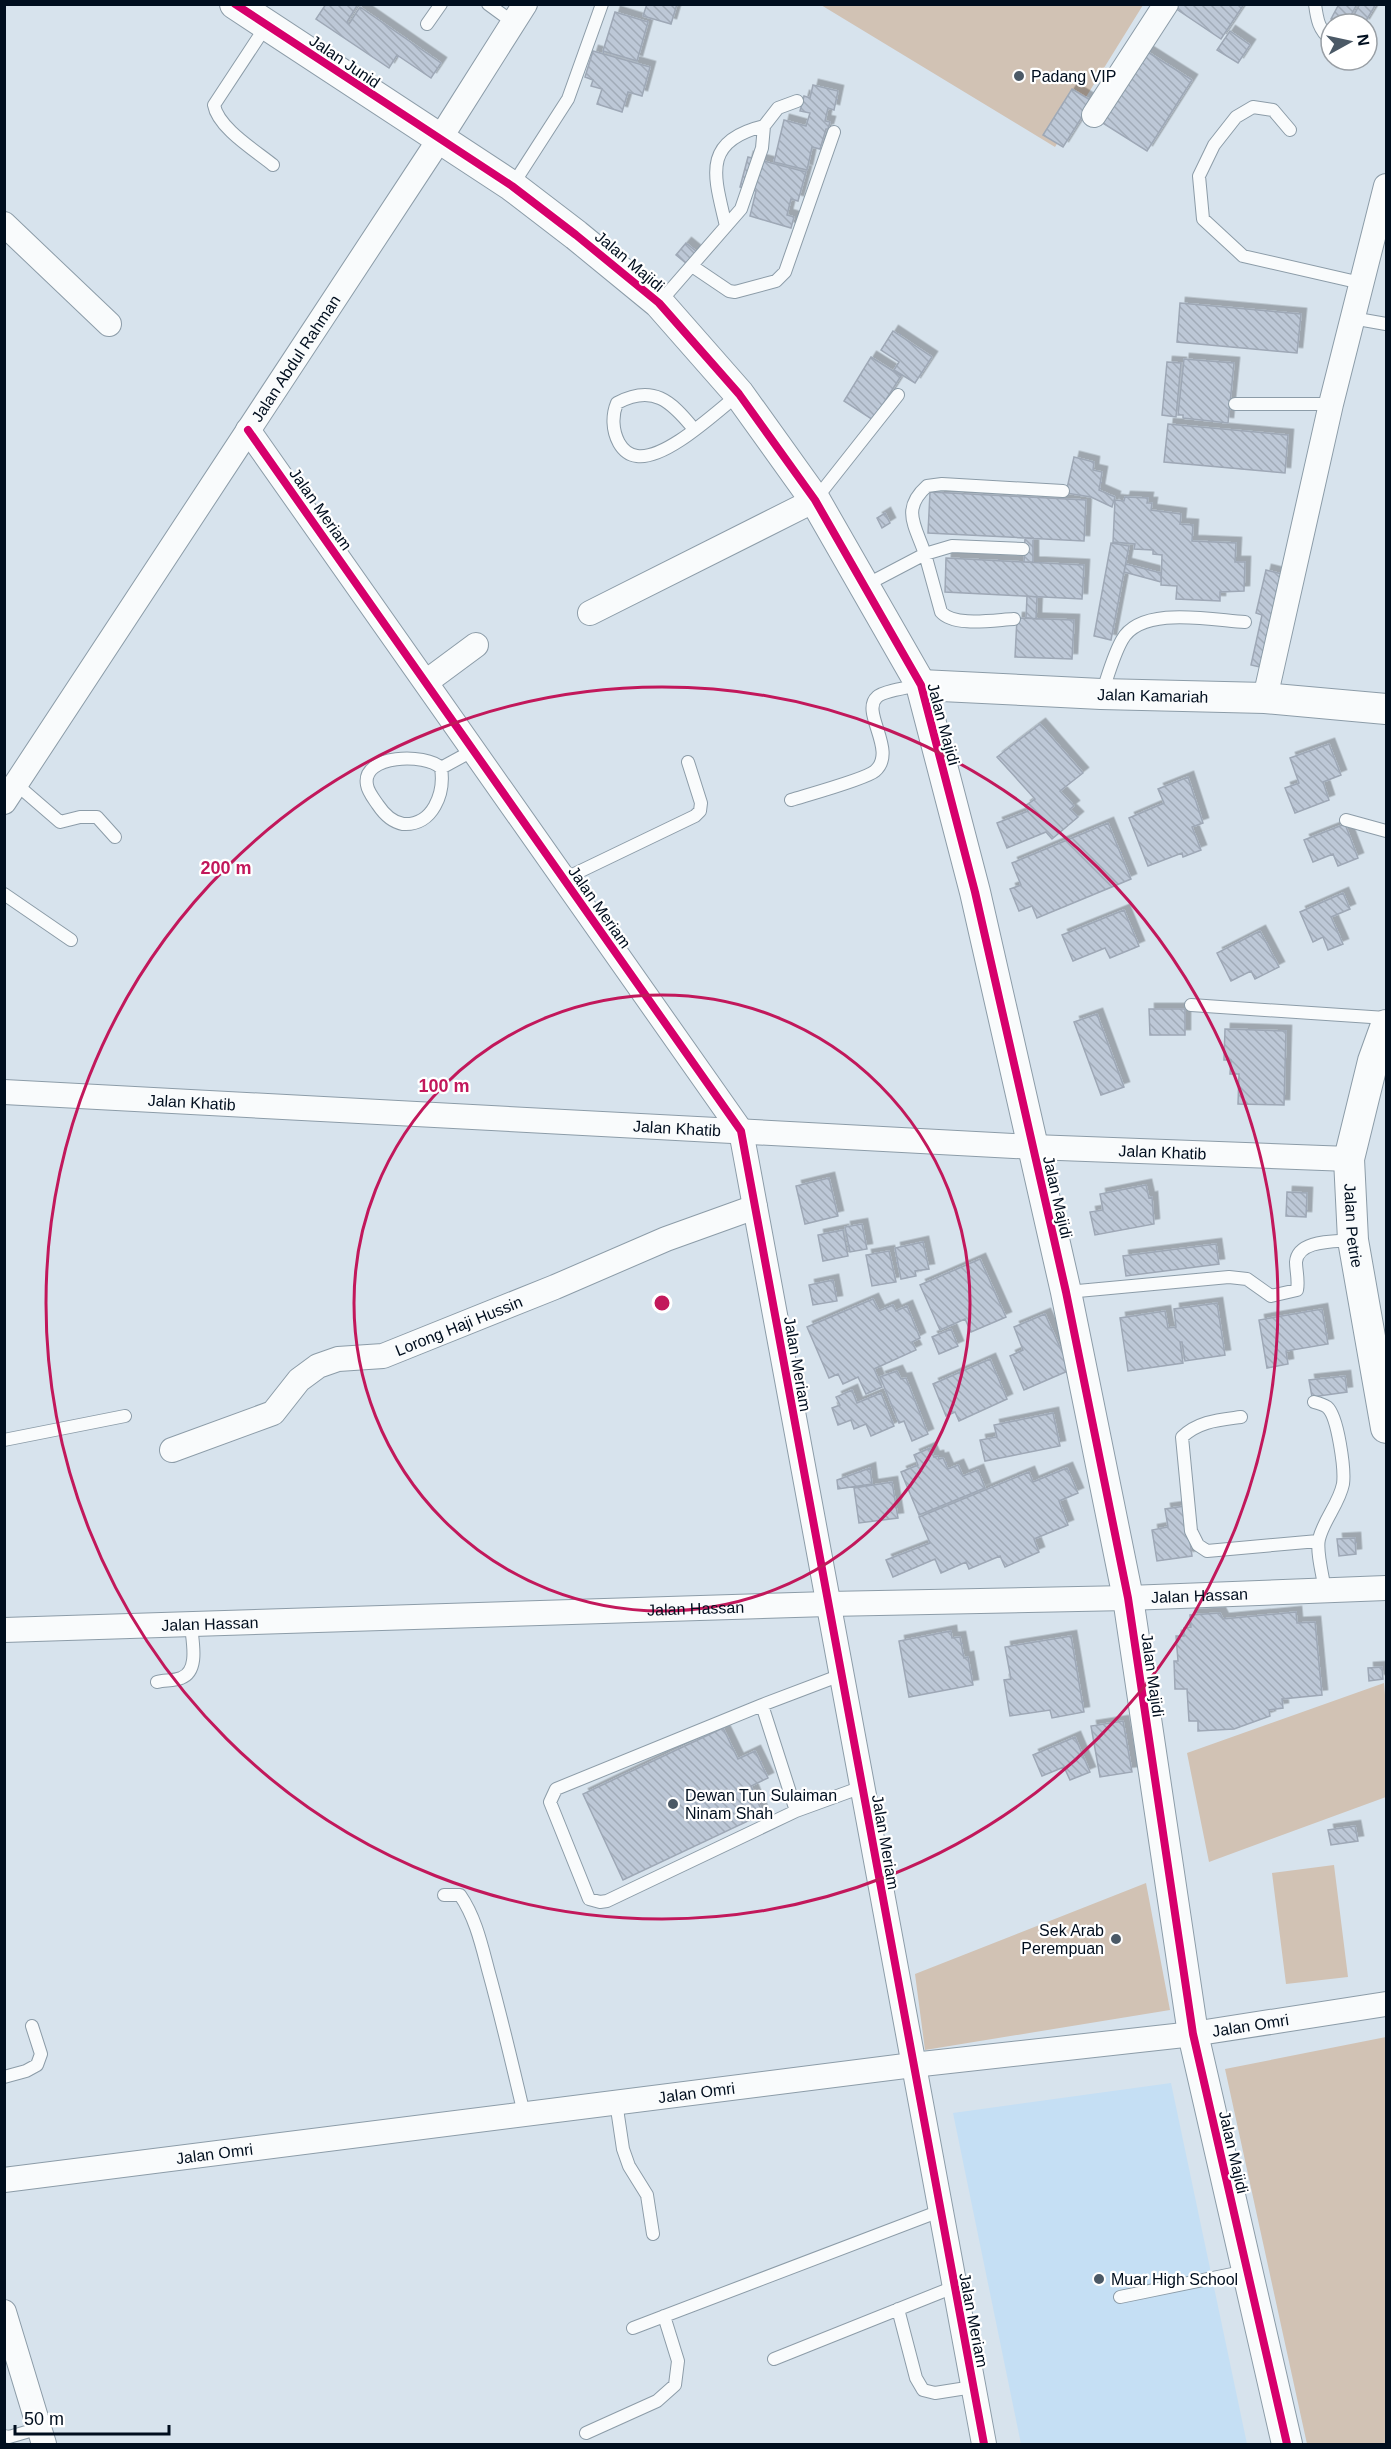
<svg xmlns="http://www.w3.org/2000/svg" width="1391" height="2449" viewBox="0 0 1391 2449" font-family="Arial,sans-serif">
  <defs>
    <pattern id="building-back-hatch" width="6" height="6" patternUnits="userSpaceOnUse" patternTransform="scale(1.5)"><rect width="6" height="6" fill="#bdc8d7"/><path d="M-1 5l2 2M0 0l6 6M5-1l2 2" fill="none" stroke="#a1abb8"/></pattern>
    <filter id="shadow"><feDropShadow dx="5.5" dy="-5.5" stdDeviation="0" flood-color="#0004"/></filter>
  </defs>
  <rect width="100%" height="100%" fill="#d7e3ed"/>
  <path fill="#c5dff4" d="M 1171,2083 L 1247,2444 L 1021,2444 L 953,2113 Z"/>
  <path fill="#d1c2b4" d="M 821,5 L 1143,5 L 1055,147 Z
    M 1384,1683 L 1386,1707 L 1386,1797 L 1209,1862 L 1187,1753 Z
    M 1334,1865 L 1348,1977 L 1286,1984 L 1272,1873 Z
    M 1146,1883 L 1170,2010 L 925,2050 L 915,1974 Z
    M 1386,2037 L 1386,2444 L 1307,2444 L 1225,2069 Z"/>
  <path fill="url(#building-back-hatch)" stroke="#9ea8b6" stroke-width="1.5" filter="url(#shadow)" d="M 326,4 L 358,4 L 347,22 L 349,24 L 360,7 L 441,63 L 431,78 L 397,55 L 389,68 L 316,19 Z
    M 647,4 L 677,4 L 671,24 L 643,16 Z
    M 1169,4 L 1244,4 L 1221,39 Z
    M 1339,4 L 1357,4 L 1346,24 L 1339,24 L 1331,19 Z
    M 1360,4 L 1376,4 L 1364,24 L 1349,24 Z
    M 615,12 L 648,22 L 637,61 L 603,51 Z
    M 1230,31 L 1250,45 L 1238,63 L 1217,50 Z
    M 1143,49 L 1192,80 L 1147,151 L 1098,120 Z
    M 593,51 L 650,67 L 642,96 L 628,92 L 622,112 L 597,104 L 602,89 L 591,86 L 593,80 L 585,77 Z
    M 813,85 L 838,91 L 834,110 L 828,108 L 825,121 L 830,122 L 828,129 L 826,129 L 820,149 L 812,147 L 807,170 L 774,162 L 784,120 L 806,126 L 810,113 L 800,111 L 804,96 L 810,98 Z
    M 1072,89 L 1092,101 L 1063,147 L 1043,135 Z
    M 748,157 L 806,172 L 798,201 L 791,199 L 787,215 L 794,217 L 791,228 L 750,216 L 756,191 L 740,187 Z
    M 686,243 L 697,252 L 687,264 L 676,255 Z
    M 1180,303 L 1301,314 L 1297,353 L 1177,342 Z
    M 893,331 L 932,357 L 915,383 L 894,370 L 899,362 L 881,350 Z
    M 871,357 L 901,376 L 873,420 L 844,401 Z
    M 1184,359 L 1234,363 L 1228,423 L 1183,418 L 1183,415 L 1178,415 Z
    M 1167,362 L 1181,363 L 1176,417 L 1162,415 Z
    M 1168,424 L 1288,435 L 1285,473 L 1164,462 Z
    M 1074,457 L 1094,462 L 1093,470 L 1102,472 L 1099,490 L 1115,497 L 1112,507 L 1091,497 L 1066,493 Z
    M 930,492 L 1086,500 L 1084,541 L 928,533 Z
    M 1125,497 L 1148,498 L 1147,503 L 1152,503 L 1151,510 L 1181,514 L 1180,524 L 1193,525 L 1192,541 L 1236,543 L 1235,562 L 1245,562 L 1244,591 L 1220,592 L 1220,601 L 1176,599 L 1177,586 L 1161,585 L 1162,555 L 1153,554 L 1153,550 L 1134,549 L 1135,544 L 1113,542 L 1115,500 L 1124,501 Z
    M 885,513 L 890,523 L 882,528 L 877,518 Z
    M 1025,538 L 1033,538 L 1033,562 L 1024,562 Z
    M 1111,543 L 1129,546 L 1111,640 L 1094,636 Z
    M 946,558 L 1084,565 L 1082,599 L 945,592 Z
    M 1126,564 L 1161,573 L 1161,582 L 1124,572 Z
    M 1266,570 L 1290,576 L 1269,669 L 1251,665 L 1262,615 L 1256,613 Z
    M 1027,596 L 1037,597 L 1036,619 L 1026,618 Z
    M 1017,618 L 1074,620 L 1072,659 L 1015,657 Z
    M 1040,724 L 1083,773 L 1060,791 L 1074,806 L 1070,809 L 1078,817 L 1052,839 L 1046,832 L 1007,848 L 997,823 L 1028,811 L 1025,806 L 1035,799 L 997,757 Z
    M 1329,744 L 1341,775 L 1323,782 L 1329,800 L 1295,813 L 1285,788 L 1299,783 L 1290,758 Z
    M 1188,777 L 1203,823 L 1192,827 L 1201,850 L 1183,857 L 1182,853 L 1148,866 L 1129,818 L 1164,803 L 1158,789 Z
    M 1108,823 L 1131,879 L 1037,918 L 1032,906 L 1019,911 L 1010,889 L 1021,885 L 1012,863 Z
    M 1345,824 L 1358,858 L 1338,866 L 1333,854 L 1313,862 L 1304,840 Z
    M 1343,893 L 1350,909 L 1331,917 L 1343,944 L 1328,950 L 1323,937 L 1313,942 L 1300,912 Z
    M 1124,910 L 1139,946 L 1110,958 L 1105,948 L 1073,961 L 1062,935 Z
    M 1260,931 L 1279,967 L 1255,979 L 1251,971 L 1231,981 L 1217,953 Z
    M 1149,1009 L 1185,1009 L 1185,1035 L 1150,1035 Z
    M 1097,1014 L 1124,1087 L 1101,1095 L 1074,1022 Z
    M 1225,1029 L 1286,1031 L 1284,1105 L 1238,1104 L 1239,1074 L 1230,1074 L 1231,1060 L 1224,1060 Z
    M 829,1178 L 838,1216 L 805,1224 L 796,1186 Z
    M 1146,1185 L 1149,1198 L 1152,1197 L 1154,1224 L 1095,1235 L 1090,1212 L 1103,1210 L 1100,1194 Z
    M 1287,1192 L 1307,1193 L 1306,1217 L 1286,1216 Z
    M 862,1224 L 867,1249 L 850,1252 L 845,1227 Z
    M 843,1230 L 848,1256 L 823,1261 L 818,1235 Z
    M 923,1242 L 929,1269 L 915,1271 L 916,1276 L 901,1279 L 895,1248 Z
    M 1216,1244 L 1219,1264 L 1126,1276 L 1123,1256 Z
    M 889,1251 L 896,1282 L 872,1286 L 866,1255 Z
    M 980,1259 L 1006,1317 L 971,1332 L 965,1319 L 940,1330 L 920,1285 Z
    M 833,1280 L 837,1301 L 813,1305 L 809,1285 Z
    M 873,1299 L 879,1311 L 893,1305 L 896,1311 L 907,1306 L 920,1338 L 912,1342 L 916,1350 L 874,1369 L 882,1387 L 866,1394 L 858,1377 L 843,1384 L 838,1374 L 829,1378 L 807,1327 Z
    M 1217,1303 L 1225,1355 L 1185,1361 L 1182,1342 L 1180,1342 L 1183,1363 L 1128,1371 L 1120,1318 L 1165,1311 L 1168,1328 L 1176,1327 L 1174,1309 Z
    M 1322,1309 L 1328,1344 L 1286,1351 L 1288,1364 L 1267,1368 L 1259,1320 Z
    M 1045,1314 L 1070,1370 L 1024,1390 L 1010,1356 L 1023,1350 L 1014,1327 Z
    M 951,1329 L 958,1346 L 939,1354 L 932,1337 Z
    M 990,1359 L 1007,1399 L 959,1421 L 955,1412 L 946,1416 L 933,1384 Z
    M 897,1371 L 901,1379 L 906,1378 L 928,1434 L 912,1441 L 904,1421 L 899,1423 L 880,1377 Z
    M 1345,1376 L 1347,1392 L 1312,1397 L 1309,1380 Z
    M 852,1390 L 857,1403 L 881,1393 L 894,1426 L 871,1436 L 866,1424 L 854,1429 L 851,1420 L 838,1425 L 832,1408 L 840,1405 L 836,1397 Z
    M 1053,1413 L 1060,1446 L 985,1461 L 980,1440 L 997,1437 L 994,1425 Z
    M 930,1448 L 934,1457 L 938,1456 L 939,1459 L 943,1458 L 948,1469 L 958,1465 L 963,1476 L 978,1470 L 985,1488 L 919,1515 L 901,1472 L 918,1465 L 914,1455 Z
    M 870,1468 L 872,1484 L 838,1489 L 837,1480 Z
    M 1067,1468 L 1078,1493 L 1059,1501 L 1068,1525 L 1034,1539 L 1039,1552 L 1005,1567 L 1000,1556 L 969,1569 L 966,1562 L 941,1573 L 935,1559 L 893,1577 L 886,1560 L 930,1543 L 919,1517 L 1029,1472 L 1033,1482 Z
    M 892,1482 L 898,1518 L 859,1523 L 854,1488 Z
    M 1185,1506 L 1192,1556 L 1157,1561 L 1152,1530 L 1168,1527 L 1165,1509 Z
    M 1355,1538 L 1356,1554 L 1339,1556 L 1337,1539 Z
    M 1296,1612 L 1297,1623 L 1315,1622 L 1322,1695 L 1282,1699 L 1283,1708 L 1269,1710 L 1270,1716 L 1234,1729 L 1198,1731 L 1198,1721 L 1189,1721 L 1187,1689 L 1175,1689 L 1174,1661 L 1178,1661 L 1176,1636 L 1184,1636 L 1184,1628 L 1191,1627 L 1190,1615 L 1220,1613 L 1223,1619 Z
    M 951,1631 L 952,1638 L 960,1637 L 964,1658 L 968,1657 L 973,1685 L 909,1697 L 899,1641 Z
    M 1071,1636 L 1084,1712 L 1052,1718 L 1050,1710 L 1010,1716 L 1004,1680 L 1011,1679 L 1005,1647 Z
    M 1382,1667 L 1383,1679 L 1369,1681 L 1368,1668 Z
    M 1123,1721 L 1132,1772 L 1100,1777 L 1091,1726 Z
    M 723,1728 L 738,1759 L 755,1751 L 768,1778 L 751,1786 L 763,1814 L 623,1880 L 583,1794 Z
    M 1075,1737 L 1090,1772 L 1070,1780 L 1064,1767 L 1042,1776 L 1033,1755 Z
    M 1355,1826 L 1358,1841 L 1331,1845 L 1328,1830 Z"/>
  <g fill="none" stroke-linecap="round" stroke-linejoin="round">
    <defs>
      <path id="service" d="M 488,4 L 514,23
        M 1315,4 C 1317,20 1319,30 1331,40
        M 427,24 L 441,4
        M 266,26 L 214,105 C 218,128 256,151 273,165
        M 1290,130 L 1273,110 L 1253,107 L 1236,117 L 1214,145 L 1199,176 L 1203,219 L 1243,256 L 1361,283
        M 512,186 L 568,99 L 602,4
        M 726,226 C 715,178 700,141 764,126
        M 692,266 L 729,291 L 735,292 L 776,281 L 785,272 L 834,132
        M 660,302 L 741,209 L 762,148 L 764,126 L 778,108 L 797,101
        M 1352,318 L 1386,324
        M 1235,404 L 1331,404
        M 693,428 C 671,401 653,384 617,403 C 612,415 612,430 619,443 C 623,450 628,455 637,456 C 666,460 716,412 739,394
        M 815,500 L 898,395
        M 1023,549 L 952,546 L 925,554 C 915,525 901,509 927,486 L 942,484 L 1063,491
        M 864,586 L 925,554 L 941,612 C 954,627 994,620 1014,619
        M 1102,693 C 1108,676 1113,656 1122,640 C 1141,605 1212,620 1245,622
        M 441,768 C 445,793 433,826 403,824 C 392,822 384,814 378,805 C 374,799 368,792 367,785 C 361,754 426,753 441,768 L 474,750
        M 16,784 L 60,822 L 80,817 L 97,817 L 115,837
        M 791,800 C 807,795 866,779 875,771 C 898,751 860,712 877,697 C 883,691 911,687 921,685
        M 1346,820 L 1386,831
        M 564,879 L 695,816 L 700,811 L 701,803 L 688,762
        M 4,894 L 71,940
        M 1191,1005 L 1386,1018
        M 1067,1292 L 1229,1277 L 1247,1279 L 1271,1296 L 1297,1290 C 1299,1280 1296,1271 1296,1262 C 1298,1239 1336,1242 1353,1240
        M 1314,1402 C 1318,1403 1324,1405 1327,1407 C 1338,1416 1345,1470 1343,1484 C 1339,1504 1324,1519 1319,1539 C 1316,1551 1323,1577 1325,1590
        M 1241,1417 C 1219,1420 1199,1421 1182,1437 L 1191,1531 L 1198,1545 L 1207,1551 L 1318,1541
        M 4,1440 L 125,1416
        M 841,1675 L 762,1705 L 796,1811 L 862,1787
        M 157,1682 C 164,1680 174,1681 181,1678 C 200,1671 192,1640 191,1625
        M 762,1705 L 556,1789 L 550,1802 L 589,1899 L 600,1902 L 607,1901 L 796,1811
        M 444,1895 L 460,1895 C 476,1918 482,1947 489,1973 C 502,2020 513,2067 524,2114
        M 4,2077 L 26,2071 L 37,2065 L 41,2054 L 32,2026
        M 616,2102 L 623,2149 L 629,2166 L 647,2195 L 653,2234
        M 1120,2297 L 1247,2271
        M 898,2309 L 916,2378 L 923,2390 L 935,2393 L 973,2387
        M 633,2328 L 940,2211
        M 774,2359 L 954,2287
        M 586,2433 L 657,2401 L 675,2385 L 678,2361 L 664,2316
        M 4,2436 L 9,2437 L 40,2428"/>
      <g id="minor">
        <path d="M 1094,115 L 1166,4"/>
        <path d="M 4,224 L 109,324"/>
        <path d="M 248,430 L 741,1131 L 984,2444"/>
        <path d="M 590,613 L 815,500"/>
        <path d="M 426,682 L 476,645"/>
        <path d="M 1265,698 L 1331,404 L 1386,186"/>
        <path id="s1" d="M 4,802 L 439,140 L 525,4"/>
        <path id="s2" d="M 4,1092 L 1033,1147 L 1349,1159"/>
        <path id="s3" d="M 172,1450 L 273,1413 L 299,1380 L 318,1366 L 338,1359 L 383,1356 L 555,1287 L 666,1239 L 755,1207"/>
        <path id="s4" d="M 4,1630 L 828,1604 L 1128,1598 L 1386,1588"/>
        <path id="s5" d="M 4,2180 L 913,2065 L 1193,2034 L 1386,2004"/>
        <path d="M 4,2312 L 44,2444"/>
      </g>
      <g id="tertiary">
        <path d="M 235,4 L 512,186 L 576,235 L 659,303 L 739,394 L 815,500 L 921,685 L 975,892 L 1066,1292 L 1128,1598 L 1193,2034 L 1287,2444"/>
        <path id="s6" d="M 921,685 L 1101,694 L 1265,698 L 1386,709"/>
        <path id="s7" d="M 1386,1025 L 1373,1061 L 1349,1159 L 1353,1240 L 1386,1428"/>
      </g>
    </defs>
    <use href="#service" stroke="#8c9ca8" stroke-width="14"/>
    <use href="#minor" stroke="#8c9ca8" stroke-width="26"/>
    <use href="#tertiary" stroke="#8c9ca8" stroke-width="32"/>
    <use href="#service" stroke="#f9fbfc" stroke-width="12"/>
    <use href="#minor" stroke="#f9fbfc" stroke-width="24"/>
    <use href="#tertiary" stroke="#f9fbfc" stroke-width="30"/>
    <defs>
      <path id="cycleway" d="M 235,4 L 512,186 L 576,235 L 659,303 L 739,394 L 815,500 L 921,685 L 975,892 L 1066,1292 L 1128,1598 L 1193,2034 L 1287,2444
        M 248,430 L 741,1131 L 984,2444"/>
    </defs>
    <use href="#cycleway" stroke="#fff" stroke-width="11"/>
    <use href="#cycleway" stroke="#d6006c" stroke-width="8"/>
  </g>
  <g fill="none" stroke="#c2185b" stroke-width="3">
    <circle cx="662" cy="1303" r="308"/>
    <circle cx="662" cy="1303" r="616"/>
  </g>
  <g fill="#4b5966" stroke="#fff" stroke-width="2">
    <circle cx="1019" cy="76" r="6"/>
    <circle cx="673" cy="1804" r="6"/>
    <circle cx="1116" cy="1939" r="6"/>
    <circle cx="1099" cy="2279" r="6"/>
  </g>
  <g text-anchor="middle" stroke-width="4.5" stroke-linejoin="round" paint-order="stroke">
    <g font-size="16" fill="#000e1e" stroke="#fff">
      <text transform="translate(345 61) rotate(34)" y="6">Jalan Junid</text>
      <text transform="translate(630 261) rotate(40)" y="6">Jalan Majidi</text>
      <text dy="6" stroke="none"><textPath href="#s1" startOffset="531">Jalan Abdul Rahman</textPath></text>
      <text transform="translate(321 509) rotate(55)" y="6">Jalan Meriam</text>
      <text dy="6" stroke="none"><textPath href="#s6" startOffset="232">Jalan Kamariah</textPath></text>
      <text transform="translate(944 724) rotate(75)" y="6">Jalan Majidi</text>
      <text transform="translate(600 907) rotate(55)" y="6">Jalan Meriam</text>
      <text dy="6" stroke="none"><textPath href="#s2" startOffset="188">Jalan Khatib</textPath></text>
      <text dy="6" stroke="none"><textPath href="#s2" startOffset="674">Jalan Khatib</textPath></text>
      <text dy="6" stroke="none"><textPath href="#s2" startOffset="1160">Jalan Khatib</textPath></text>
      <text transform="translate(1058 1197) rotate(77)" y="6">Jalan Majidi</text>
      <text dy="6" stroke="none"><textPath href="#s7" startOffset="206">Jalan Petrie</textPath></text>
      <text dy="6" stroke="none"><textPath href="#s3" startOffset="321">Lorong Haji Hussin</textPath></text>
      <text transform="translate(798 1364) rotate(80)" y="6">Jalan Meriam</text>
      <text dy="6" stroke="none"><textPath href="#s4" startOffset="1196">Jalan Hassan</textPath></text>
      <text dy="6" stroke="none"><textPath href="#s4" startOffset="692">Jalan Hassan</textPath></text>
      <text dy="6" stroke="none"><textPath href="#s4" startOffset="206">Jalan Hassan</textPath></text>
      <text transform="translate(1153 1675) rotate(82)" y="6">Jalan Majidi</text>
      <text transform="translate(886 1842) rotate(80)" y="6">Jalan Meriam</text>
      <text dy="6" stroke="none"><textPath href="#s5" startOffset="1256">Jalan Omri</textPath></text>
      <text dy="6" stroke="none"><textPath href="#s5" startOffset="698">Jalan Omri</textPath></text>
      <text transform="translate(1234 2152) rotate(77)" y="6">Jalan Majidi</text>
      <text dy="6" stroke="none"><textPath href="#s5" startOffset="212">Jalan Omri</textPath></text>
      <text transform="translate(974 2320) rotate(79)" y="6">Jalan Meriam</text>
    </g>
    <g font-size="16" fill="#000e1e" stroke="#fff" text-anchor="start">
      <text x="1031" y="82">Padang VIP</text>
      <text x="685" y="1801">Dewan Tun Sulaiman<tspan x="685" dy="18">Ninam Shah</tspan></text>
      <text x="1104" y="1936" text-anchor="end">Sek Arab<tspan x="1104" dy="18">Perempuan</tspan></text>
      <text x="1111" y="2285">Muar High School</text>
    </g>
  </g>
  <circle cx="662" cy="1303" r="9" fill="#c2185b" stroke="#fff" stroke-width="3"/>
  <g font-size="18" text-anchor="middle" font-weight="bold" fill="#c2185b" stroke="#fff" stroke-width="4.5" stroke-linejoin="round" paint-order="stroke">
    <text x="226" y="874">200 m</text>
    <text x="444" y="1092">100 m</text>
  </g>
  <rect width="1391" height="2449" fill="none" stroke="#000e1e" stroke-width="12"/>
  <g transform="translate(1349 42) rotate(82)"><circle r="28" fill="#ffffff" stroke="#999fa5" stroke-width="1.5"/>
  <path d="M0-4.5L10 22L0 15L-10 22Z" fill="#4b5966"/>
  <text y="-9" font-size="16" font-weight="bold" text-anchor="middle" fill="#000e1e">N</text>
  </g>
  <path d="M15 2425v9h154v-9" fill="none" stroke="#000e1e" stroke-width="3"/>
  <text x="24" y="2425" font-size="18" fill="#000e1e" stroke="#ffffff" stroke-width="4.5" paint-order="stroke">50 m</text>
</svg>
